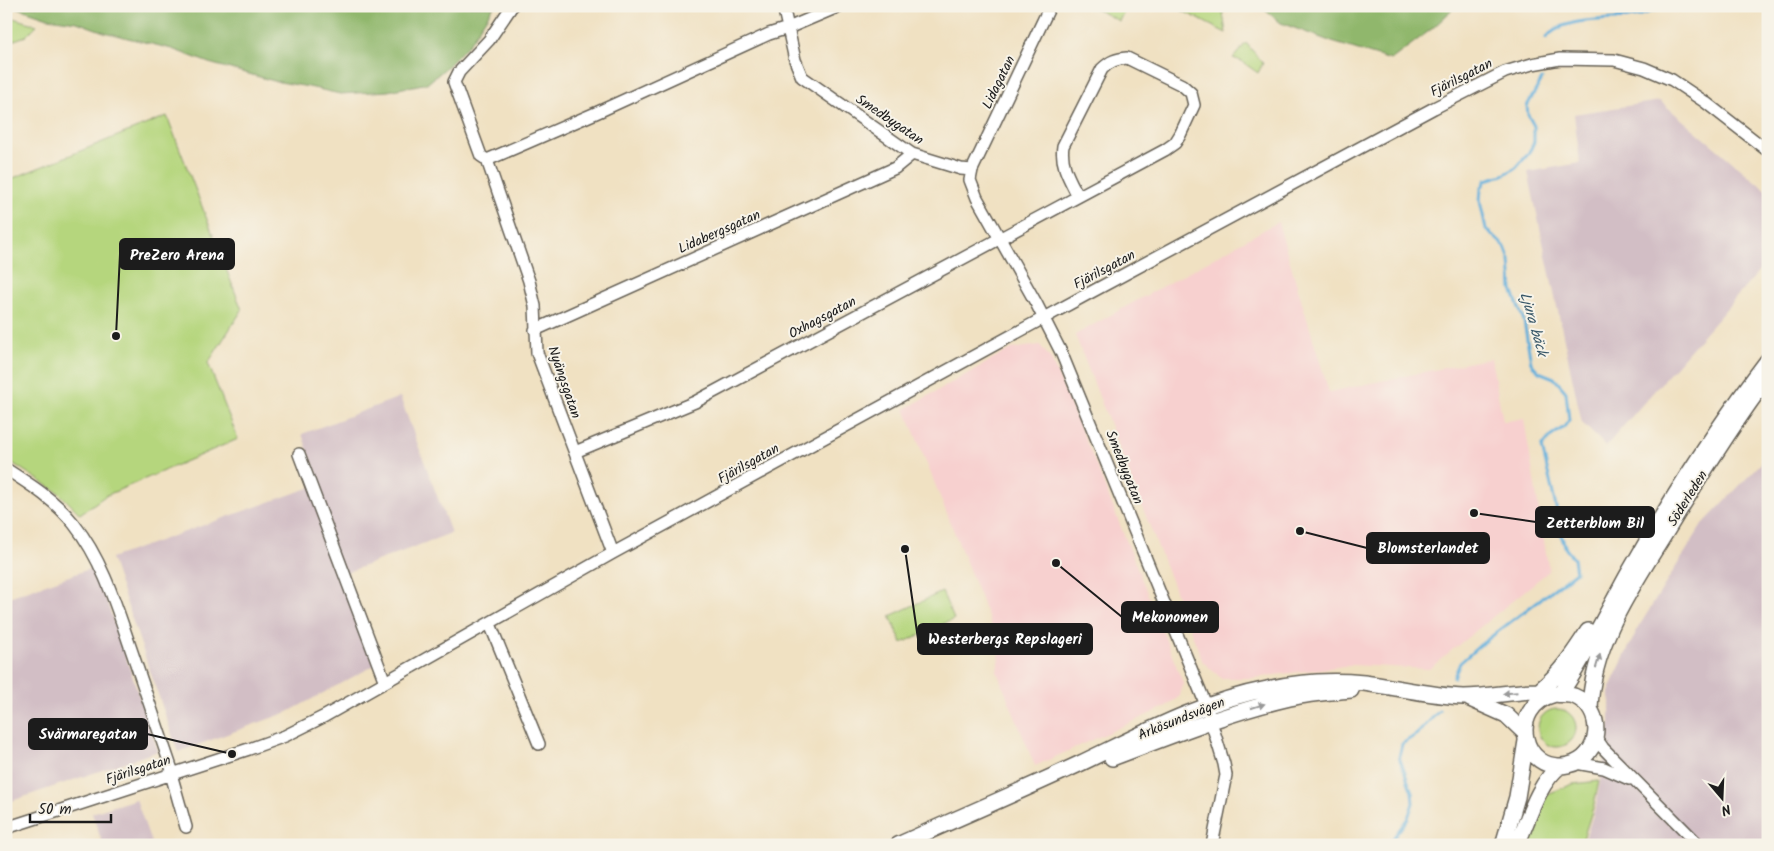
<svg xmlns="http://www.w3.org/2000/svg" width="1774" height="851" viewBox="0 0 1774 851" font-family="Kalam,sans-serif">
  <rect width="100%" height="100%" fill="#f7f3e8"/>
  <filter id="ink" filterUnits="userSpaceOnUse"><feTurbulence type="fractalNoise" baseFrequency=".02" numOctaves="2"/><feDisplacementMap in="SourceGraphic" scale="10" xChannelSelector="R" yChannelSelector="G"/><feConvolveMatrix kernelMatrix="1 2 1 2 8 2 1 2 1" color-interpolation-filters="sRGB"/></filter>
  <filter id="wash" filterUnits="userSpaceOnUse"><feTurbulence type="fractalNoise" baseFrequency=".0096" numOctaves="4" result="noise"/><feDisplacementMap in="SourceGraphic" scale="20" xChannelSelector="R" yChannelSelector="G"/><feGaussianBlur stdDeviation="1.12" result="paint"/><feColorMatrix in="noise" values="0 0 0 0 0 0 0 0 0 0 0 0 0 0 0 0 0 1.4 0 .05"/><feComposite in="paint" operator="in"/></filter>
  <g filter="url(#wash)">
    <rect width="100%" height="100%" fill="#f0e1c2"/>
    <path fill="#f7d0cf" d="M 1278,222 L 1329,392 L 1491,358 L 1503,421 L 1524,419 L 1549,571 L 1429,669 L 1352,665 L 1253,678 L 1221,678 L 1203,662 L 1075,335 Z
      M 1040,345 L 1051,359 L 1097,467 L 1183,683 L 1180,696 L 1165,707 L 1035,766 L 997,672 L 1000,647 L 905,409 L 1011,349 Z"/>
    <path fill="#d2bec5" d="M 1660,101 L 1768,192 L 1768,261 L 1606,446 L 1582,423 L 1528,172 L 1580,163 L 1574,114 Z
      M 400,397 L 451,533 L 340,575 L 375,665 L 288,712 L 178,752 L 111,558 L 320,484 L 302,434 Z
      M 1768,456 L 1768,845 L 1583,845 L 1596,806 L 1610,722 L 1610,687 L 1638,628 L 1702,525 Z
      M 95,567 L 158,751 L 6,803 L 6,598 Z
      M 136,799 L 152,845 L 103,845 L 92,813 Z"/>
    <path fill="#b5d67d" stroke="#68794c" d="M 1090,6 L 1127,6 L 1119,21 Z
      M 1173,6 L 1222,6 L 1226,33 Z
      M 6,16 L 37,25 L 26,36 L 6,43 Z
      M 1246,43 L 1263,63 L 1258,73 L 1241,61 L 1233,58 Z
      M 167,116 L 242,310 L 208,363 L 238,439 L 105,496 L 80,514 L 59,493 L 6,459 L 6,181 Z
      M 942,592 L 954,619 L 902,643 L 890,616 Z
      M1538 728a19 19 0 1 1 38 0a19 19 0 1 1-38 0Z
      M 1599,781 L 1594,805 L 1581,845 L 1525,845 L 1542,796 L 1573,784 Z"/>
    <path fill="#90b76c" stroke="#566a44" d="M 12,6 L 494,6 L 469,44 L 448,66 L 428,83 L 388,91 L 340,94 L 309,87 L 274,81 L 209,63 L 172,49 L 104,32 L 77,22 L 48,18 Z
      M 1260,6 L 1456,6 L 1433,28 L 1391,60 L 1332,42 L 1281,23 Z"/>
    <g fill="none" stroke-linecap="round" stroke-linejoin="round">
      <path stroke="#62afdb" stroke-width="3" d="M 1546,38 C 1564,15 1609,22 1634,17 C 1644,15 1654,9 1664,8 C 1690,6 1716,9 1742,6
        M 1454,677 L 1460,663 L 1479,646 L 1576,572 L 1574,559 L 1566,549 L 1559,529 L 1556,507 L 1542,447 L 1550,437 L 1564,427 L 1569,420 L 1566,392 L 1554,378 L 1539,372 L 1531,363 L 1524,321 L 1512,290 L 1510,260 L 1505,247 L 1486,229 L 1480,201 L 1481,189 L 1486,180 L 1503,175 L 1516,168 L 1529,153 L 1534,142 L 1534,126 L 1528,115 L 1527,106 L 1542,79
        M 1388,845 L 1408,818 L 1413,803 L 1412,792 L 1399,757 L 1402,744 L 1417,734 L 1439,711"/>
    </g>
  </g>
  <g filter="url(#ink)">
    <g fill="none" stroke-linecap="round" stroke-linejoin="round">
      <defs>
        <path id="minor" d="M 783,6 L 788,28 L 840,6
          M 1050,6 L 972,170 L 970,180 L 977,198 L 1036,303 L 1061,352 L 1206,705 L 1224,764 L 1226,775 L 1212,845
          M 487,160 L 598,112 L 769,34 L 788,28 L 795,60 L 802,77 L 912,154 L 961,169 L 972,170
          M 487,160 L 529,281 L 535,306 L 537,353 L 613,553
          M 487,160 L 481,156 L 454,82 L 459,72 L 489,40 L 512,6
          M 535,330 L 895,168 L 912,154
          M 575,452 L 695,402 L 1165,150 L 1175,143 L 1180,135 L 1194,105 L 1191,93 L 1182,85 L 1127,58 C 1116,59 1110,61 1102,69 L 1063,146 C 1060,165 1070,180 1078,196
          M 299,454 L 385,682
          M 6,469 C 31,485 55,500 74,524 C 104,562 117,609 133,655 C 146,694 160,734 173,773
          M 490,624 L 539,744
          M 1596,738 L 1603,748 L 1699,845
          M 1576,763 L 1604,768 L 1629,779
          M 171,774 L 186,827
          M 6,828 L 249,749 L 285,736 L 325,716 L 613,553 L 1084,296 L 1434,108 L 1505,72 L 1532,64 L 1560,59 L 1614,60 L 1644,68 L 1672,80 L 1705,102 L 1768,151"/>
        <path id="major" d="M 1539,691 C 1560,674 1573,654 1588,631
          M 1560,694 C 1586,656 1605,616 1627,576 C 1669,502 1717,427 1768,360
          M 1470,699 L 1506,715 L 1525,733
          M 1590,709 C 1592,641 1635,583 1669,527 C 1700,476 1732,425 1768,377
          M 1112,758 C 1170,736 1229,712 1290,698 C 1310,693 1331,692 1351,690
          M 898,845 C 958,818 1019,792 1079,764 C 1140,735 1200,702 1267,689 C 1298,682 1332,680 1364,683 C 1396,687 1432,696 1464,697 C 1489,697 1513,691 1538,691 C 1544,691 1550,694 1556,694 C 1562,695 1568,694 1574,696 C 1606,709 1602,758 1568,765 C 1522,775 1506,707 1555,694
          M 1503,845 L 1517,797 L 1526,741
          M 1517,845 C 1528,820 1538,783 1560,766"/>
      </defs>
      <use href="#minor" stroke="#666156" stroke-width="14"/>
      <use href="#major" stroke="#666156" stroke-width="18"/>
      <use href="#minor" stroke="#fff" stroke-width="11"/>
      <use href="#major" stroke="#fff" stroke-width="15"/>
    </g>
    <defs><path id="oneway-solid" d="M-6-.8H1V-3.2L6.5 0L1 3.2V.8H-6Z" transform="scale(1.25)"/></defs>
    <g fill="#999">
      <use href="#oneway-solid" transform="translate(1598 661) rotate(-73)"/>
      <use href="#oneway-solid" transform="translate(1510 693) rotate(175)"/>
      <use href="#oneway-solid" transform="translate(1258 706) rotate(-17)"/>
    </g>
  </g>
  <g text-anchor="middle" stroke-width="4" stroke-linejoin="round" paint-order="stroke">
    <g font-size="14" fill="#1c1c1c" stroke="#f7f3e8">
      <text transform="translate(1461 77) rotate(-27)" y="5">Fjärilsgatan</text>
      <text transform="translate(998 82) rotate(-64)" y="5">Lidagatan</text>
      <text transform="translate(890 119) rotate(34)" y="5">Smedbygatan</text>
      <text transform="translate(719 231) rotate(-24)" y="5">Lidabergsgatan</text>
      <text transform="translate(1104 269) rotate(-28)" y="5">Fjärilsgatan</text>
      <text transform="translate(822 317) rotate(-28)" y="5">Oxhagsgatan</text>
      <text transform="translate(565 382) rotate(71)" y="5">Nyängsgatan</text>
      <text transform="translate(748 463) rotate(-29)" y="5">Fjärilsgatan</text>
      <text transform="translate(1125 467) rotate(68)" y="5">Smedbygatan</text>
      <text transform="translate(1687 498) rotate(-58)" y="5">Söderleden</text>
      <text transform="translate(1181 718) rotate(-22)" y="5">Arkösundsvägen</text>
      <text transform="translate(138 769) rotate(-18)" y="5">Fjärilsgatan</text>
    </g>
    <g font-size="15" font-style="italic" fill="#385768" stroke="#f7f3e8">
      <text transform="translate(1534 324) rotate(74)" y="5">Ljura bäck</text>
    </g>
  </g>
  <path fill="none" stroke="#1c1c1c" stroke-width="2" d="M116 336L120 254M1474 513L1536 522M1300 531L1367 548M1056 563L1122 617M905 549L918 639M232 754L147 734"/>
  <g fill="#1c1c1c" stroke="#f7f3e8" stroke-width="2">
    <circle cx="116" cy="336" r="5"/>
    <circle cx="1474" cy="513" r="5"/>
    <circle cx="1300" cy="531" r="5"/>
    <circle cx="1056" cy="563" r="5"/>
    <circle cx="905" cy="549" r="5"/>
    <circle cx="232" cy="754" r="5"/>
  </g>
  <g fill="#1c1c1c" stroke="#1c1c1c" stroke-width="2">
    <rect x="120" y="239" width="114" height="30" rx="5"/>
    <rect x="1536" y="507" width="118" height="30" rx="5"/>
    <rect x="1367" y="533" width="122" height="30" rx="5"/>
    <rect x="1122" y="602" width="96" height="30" rx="5"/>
    <rect x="918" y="624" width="174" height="30" rx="5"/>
    <rect x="29" y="719" width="118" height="30" rx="5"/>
  </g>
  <g font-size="15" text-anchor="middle" font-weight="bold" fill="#fff">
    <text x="177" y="260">PreZero Arena</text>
    <text x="1595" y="528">Zetterblom Bil</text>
    <text x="1428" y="553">Blomsterlandet</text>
    <text x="1170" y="622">Mekonomen</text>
    <text x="1005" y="644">Westerbergs Repslageri</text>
    <text x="88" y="739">Svärmaregatan</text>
  </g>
  <rect width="1774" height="851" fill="none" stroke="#f7f3e8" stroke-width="25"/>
  <g transform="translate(1722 798) rotate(161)" stroke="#f7f3e8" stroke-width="4" paint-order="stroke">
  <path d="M0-4L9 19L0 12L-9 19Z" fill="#1c1c1c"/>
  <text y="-8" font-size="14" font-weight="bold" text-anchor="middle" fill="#1c1c1c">N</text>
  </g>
  <path d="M30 814v8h81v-8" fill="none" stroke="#1c1c1c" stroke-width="2.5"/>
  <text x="38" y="814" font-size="15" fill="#1c1c1c" stroke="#f7f3e8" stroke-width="4" paint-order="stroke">50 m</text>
</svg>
